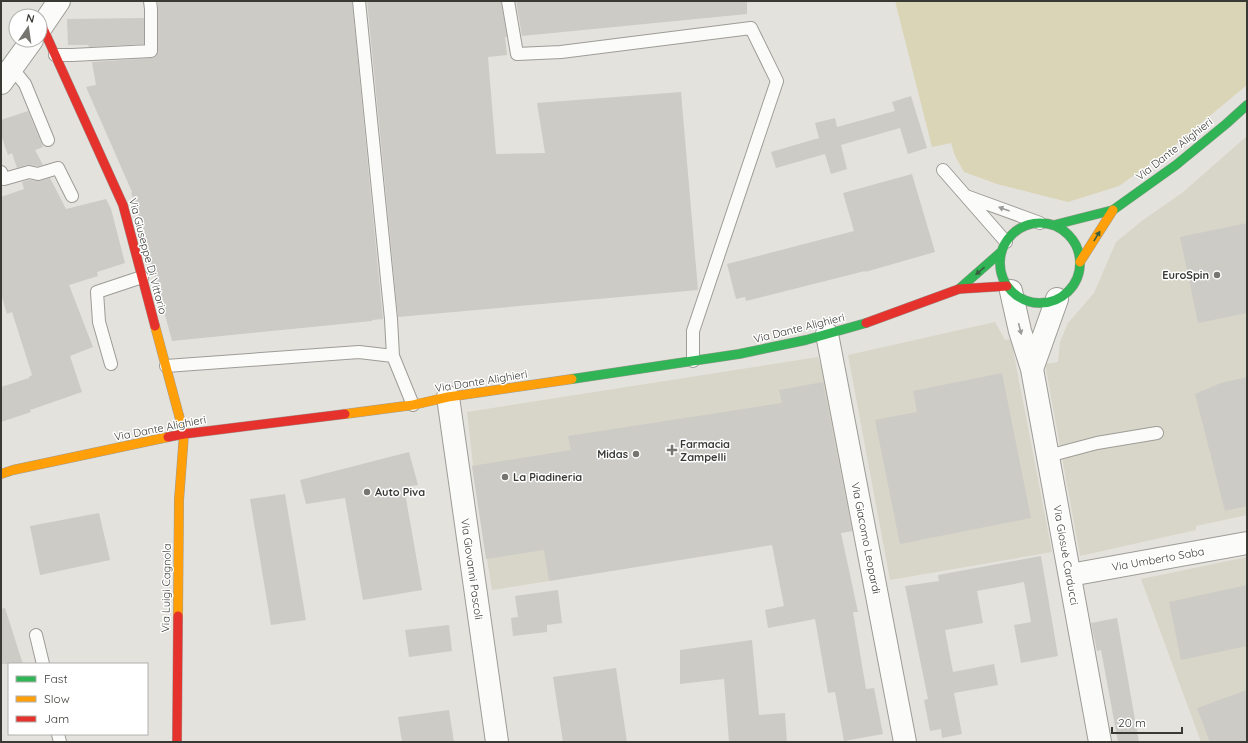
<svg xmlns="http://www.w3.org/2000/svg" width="1248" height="743" viewBox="0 0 1248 743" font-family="Quicksand,sans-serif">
  <rect width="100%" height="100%" fill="#e4e2dc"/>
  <path fill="#d8d6c9" d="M 1247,136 L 1247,515 L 1196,526 L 1196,530 L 1080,556 L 1045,364 L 1058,362 L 1060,342 L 1068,323 L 1094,293 L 1116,242 L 1143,220 L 1182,193 Z
    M 995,322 L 1005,340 L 1011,339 L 1052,552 L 890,580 L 848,355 Z
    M 818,357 L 825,379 L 853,531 L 725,553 L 492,590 L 472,466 L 473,465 L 467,412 Z
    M 1247,557 L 1247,742 L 1201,742 L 1141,579 Z"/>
  <path fill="#dad5b7" d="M 895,1 L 1247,1 L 1247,85 L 1183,138 L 1171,149 L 1119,186 L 1068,202 L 997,184 L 964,172 L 955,156 L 951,143 L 932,147 Z"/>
  <path fill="#cccbc6" d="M 158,1 L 352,1 L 383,319 L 372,320 L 372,321 L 172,341 L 135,202 L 131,193 L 132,192 L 86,87 L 96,85 L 92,62 L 151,58 L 157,55 L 158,51 Z
    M 367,1 L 501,1 L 507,37 L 505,37 L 507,55 L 488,57 L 496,154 L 545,153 L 537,103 L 681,92 L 698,290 L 398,317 Z
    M 516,1 L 747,1 L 747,14 L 522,36 Z
    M 144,18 L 144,44 L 89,47 L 88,45 L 68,45 L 67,19 Z
    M 911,96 L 927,148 L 908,154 L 900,128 L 841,145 L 847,169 L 831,174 L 825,154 L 776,168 L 771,152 L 819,138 L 815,123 L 835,118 L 837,127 L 895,111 L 892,102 Z
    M 28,111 L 43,147 L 35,150 L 43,165 L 38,166 L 27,165 L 17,168 L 12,153 L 8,155 L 1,135 L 1,120 Z
    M 912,174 L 935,252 L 865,272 L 865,271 L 746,301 L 745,297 L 736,299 L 727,264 L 854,231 L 843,193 Z
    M 50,178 L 66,209 L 106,199 L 111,209 L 125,263 L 97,272 L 98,276 L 69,285 L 93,347 L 70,356 L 82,392 L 30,410 L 31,412 L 1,422 L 1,387 L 29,378 L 29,377 L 32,375 L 12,312 L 7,314 L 1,294 L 1,197 L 24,189 L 22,182 L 29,180 L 40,181 Z
    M 1247,223 L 1247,313 L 1198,323 L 1180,237 Z
    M 1002,373 L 1031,518 L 900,544 L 875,420 L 917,412 L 913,391 Z
    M 1247,377 L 1247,506 L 1225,511 L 1195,394 L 1221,383 Z
    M 823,382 L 852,531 L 841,533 L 858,612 L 853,612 L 866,689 L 874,688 L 883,734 L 844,741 L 835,692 L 828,693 L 815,619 L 768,628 L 765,610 L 784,606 L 772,545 L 549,581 L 544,550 L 486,559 L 472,466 L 571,450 L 568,436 L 782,403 L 779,390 Z
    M 409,452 L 418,485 L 404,487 L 422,590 L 363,600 L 345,498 L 306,504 L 300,480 Z
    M 285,494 L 306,620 L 271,625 L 250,499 Z
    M 99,513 L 110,560 L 40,575 L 30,526 Z
    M 1041,556 L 1058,656 L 1021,663 L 1014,625 L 1031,622 L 1024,582 L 977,591 L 983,623 L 945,630 L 953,672 L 994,664 L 998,685 L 954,693 L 962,734 L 942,738 L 941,729 L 930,731 L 924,700 L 928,699 L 905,586 L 939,581 L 938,575 Z
    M 1247,585 L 1247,646 L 1181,660 L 1169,602 Z
    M 558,590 L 562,623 L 547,625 L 547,632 L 513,636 L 511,618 L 518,617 L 515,596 Z
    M 5,608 L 19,652 L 23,664 L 1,664 L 1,609 Z
    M 1117,618 L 1122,646 L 1139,742 L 1118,742 L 1101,650 L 1097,651 L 1092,628 L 1091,623 Z
    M 449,625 L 452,651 L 409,657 L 405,630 Z
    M 752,640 L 759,715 L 785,713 L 787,742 L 729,742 L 724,679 L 680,684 L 680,650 Z
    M 616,668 L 627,742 L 563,742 L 553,677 Z
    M 1247,690 L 1247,742 L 1210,742 L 1197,708 Z
    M 449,710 L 454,742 L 402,742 L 398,717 Z"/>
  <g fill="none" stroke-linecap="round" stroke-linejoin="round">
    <defs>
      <path id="lane" d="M 359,1 L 391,319 L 393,356
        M 508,1 L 517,54 L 561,52 L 751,28 L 777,81 L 693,331 L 693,361
        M 55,55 L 72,55 L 151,51 L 151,9 L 150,1
        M 12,68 L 25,84 L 48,140
        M 943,170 L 1006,242
        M 1,172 L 4,179 L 29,172 L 38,174 L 58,168 L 72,196
        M 966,196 L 1040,223
        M 111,364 L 99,322 L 97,292 L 142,277
        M 166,366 L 359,352 L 393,356 L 413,405
        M 1048,456 L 1097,443 L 1157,433
        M 36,635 L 43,664
        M 58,734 L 60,742"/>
      <path id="street" d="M 42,26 L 59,1
        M 1,83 L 32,40
        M 1011,291 L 1020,331 L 1032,369 L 1100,742
        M 827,334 L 905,742
        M 1032,369 L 1057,299
        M 448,397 L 497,742
        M 1070,575 L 1247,543"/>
      <path id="fast" d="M1000 263a40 40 0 1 1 80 0a40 40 0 1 1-80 0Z
        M 1054,225 L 1113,210 L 1176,165 L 1226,124 L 1247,105
        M 959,289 L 1001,252
        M 572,379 L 739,354 L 806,340 L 866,323"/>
      <path id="slow" d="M 1080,262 L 1113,210
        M 155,326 L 184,434 L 179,500 L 178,616
        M 345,414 L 413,405 L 448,397 L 572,379
        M 1,474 L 13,470 L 168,437"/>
      <path id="jam" d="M 42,26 L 123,205 L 155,326
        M 866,323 L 959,289 L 1007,286
        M 168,437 L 184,434 L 345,414
        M 177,742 L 178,616"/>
    </defs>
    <use href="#lane" stroke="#9e9c97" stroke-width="14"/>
    <use href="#street" stroke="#9e9c97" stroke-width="24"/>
    <use href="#fast" stroke="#9e9c97" stroke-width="10"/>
    <use href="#slow" stroke="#9e9c97" stroke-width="10"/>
    <use href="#jam" stroke="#9e9c97" stroke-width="10"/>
    <use href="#lane" stroke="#fbfbfa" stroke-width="12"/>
    <use href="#street" stroke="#fbfbfa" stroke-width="22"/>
    <use href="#fast" stroke="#30b455" stroke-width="9"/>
    <use href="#slow" stroke="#ff9f0a" stroke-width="9"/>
    <use href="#jam" stroke="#e5322d" stroke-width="9"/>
  </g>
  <defs><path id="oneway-solid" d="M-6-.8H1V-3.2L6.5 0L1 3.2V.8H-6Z"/></defs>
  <g fill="#9a9a98">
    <use href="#oneway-solid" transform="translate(1004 209) rotate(-160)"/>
    <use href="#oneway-solid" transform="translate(1020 329) rotate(76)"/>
  </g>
  <g fill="#375f3f">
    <use href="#oneway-solid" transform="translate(1097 236) rotate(-58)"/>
    <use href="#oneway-solid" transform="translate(980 271) rotate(139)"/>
  </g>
  <g fill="#76756f" stroke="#fff" stroke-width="1.5">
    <circle cx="1217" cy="275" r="4"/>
    <path d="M670 444h4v4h4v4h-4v4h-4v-4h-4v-4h4z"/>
    <circle cx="636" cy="454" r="4"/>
    <circle cx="505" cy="477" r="4"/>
    <circle cx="367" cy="492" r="4"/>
  </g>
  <g text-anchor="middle" stroke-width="3" stroke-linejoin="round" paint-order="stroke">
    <g font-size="11" fill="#3a3a35" stroke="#fff">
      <text transform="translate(1174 149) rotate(-38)" y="4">Via Dante Alighieri</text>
      <text transform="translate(148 256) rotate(75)" y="4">Via Giuseppe Di Vittorio</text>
      <text transform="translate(799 328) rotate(-14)" y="4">Via Dante Alighieri</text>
      <text transform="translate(481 381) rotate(-9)" y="4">Via Dante Alighieri</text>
      <text transform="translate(160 428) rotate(-11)" y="4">Via Dante Alighieri</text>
      <text transform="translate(866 538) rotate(79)" y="4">Via Giacomo Leopardi</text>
      <text transform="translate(1066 555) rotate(80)" y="4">Via Giosuè Carducci</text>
      <text transform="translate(1158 559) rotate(-10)" y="4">Via Umberto Saba</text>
      <text transform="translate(472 569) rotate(82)" y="4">Via Giovanni Pascoli</text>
      <text transform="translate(166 588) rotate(-89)" y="4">Via Luigi Cagnola</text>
    </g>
    <g font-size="11" font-weight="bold" fill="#3a3a35" stroke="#fff" text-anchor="start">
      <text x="1209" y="279" text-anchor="end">EuroSpin</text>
      <text x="680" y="448">Farmacia<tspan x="680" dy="13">Zampelli</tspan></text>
      <text x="628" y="458" text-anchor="end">Midas</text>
      <text x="513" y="481">La Piadineria</text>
      <text x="375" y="496">Auto Piva</text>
    </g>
  </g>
  <rect width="1248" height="743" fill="none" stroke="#3a3a35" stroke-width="4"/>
  <rect x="8" y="663" width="140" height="72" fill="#ffffff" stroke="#b0b0ae"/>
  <rect x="16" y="676" width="20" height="6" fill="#30b455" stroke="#b0b0ae"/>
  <text x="44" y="683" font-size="12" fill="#3a3a35">Fast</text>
  <rect x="16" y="696" width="20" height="6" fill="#ff9f0a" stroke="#b0b0ae"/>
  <text x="44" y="703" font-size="12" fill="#3a3a35">Slow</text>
  <rect x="16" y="716" width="20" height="6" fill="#e5322d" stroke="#b0b0ae"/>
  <text x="44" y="723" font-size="12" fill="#3a3a35">Jam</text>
  <g transform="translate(28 28) rotate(13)"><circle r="19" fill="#ffffff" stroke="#b0b0ae"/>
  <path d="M0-3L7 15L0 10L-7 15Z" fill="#76756f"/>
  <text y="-6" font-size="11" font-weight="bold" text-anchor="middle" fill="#3a3a35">N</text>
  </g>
  <path d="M1112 727v6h70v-6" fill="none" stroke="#3a3a35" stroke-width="2"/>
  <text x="1118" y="727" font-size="12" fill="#3a3a35" stroke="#ffffff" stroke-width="3" paint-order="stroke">20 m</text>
</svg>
